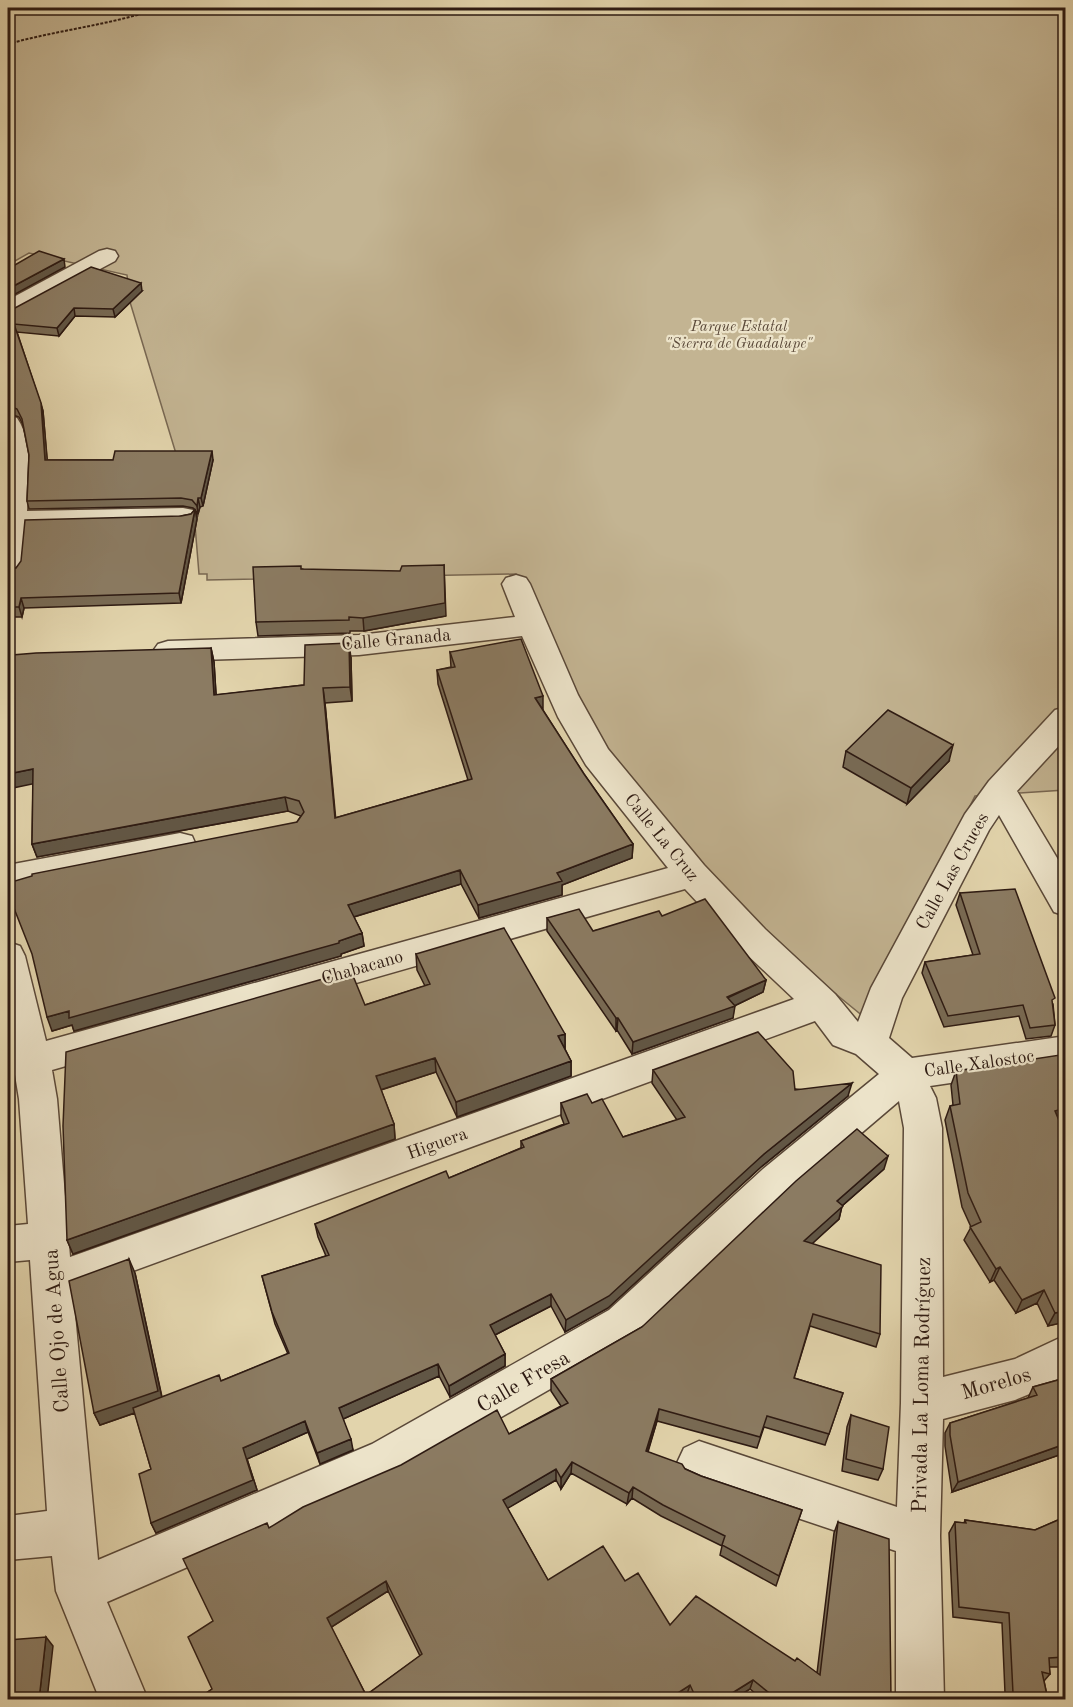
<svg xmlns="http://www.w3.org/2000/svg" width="1073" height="1707" viewBox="0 0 1073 1707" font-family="'Old Standard TT',serif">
  <rect width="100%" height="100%" fill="#e2d4ac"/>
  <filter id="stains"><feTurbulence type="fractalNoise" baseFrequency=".00333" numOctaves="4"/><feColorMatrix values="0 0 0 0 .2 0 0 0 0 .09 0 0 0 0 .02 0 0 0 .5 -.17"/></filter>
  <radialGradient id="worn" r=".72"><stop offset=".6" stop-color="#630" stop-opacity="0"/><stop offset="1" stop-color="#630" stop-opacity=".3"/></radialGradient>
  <path fill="#c3b492" stroke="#786752" stroke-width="1.5" d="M 8,8 L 1065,8 L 1065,790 L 975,796 L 864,1017 L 745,920 L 601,750 L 516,574 L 207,580 L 207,574 L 199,574 L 194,513 L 130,302 L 127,275 L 29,253 L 8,265 Z"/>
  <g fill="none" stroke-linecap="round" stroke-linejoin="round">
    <defs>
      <path id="minor" d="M 107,249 L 115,251 L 118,256 L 115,261 L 16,314 L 8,316 L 8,300 L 99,251 Z
        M 8,415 L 17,418 C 34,442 28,483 27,511 L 183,508 L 193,510 L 197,516 L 193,522 L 183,524 L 26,528 L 22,570 L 18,576 L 8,579 Z
        M 516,575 L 526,578 L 530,584 L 578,695 L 608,749 L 704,865 L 765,929 L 835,994 L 858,1022 L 871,988 L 965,814 L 989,781 L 1055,710 L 1066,707 L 1066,738 L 1017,791 L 1066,873 L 1066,916 L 1054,912 L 999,815 L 989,830 L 902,998 L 889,1038 L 912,1058 L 1066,1036 L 1066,1066 L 930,1086 L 936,1098 L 942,1128 L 943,1377 L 1015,1359 L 1066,1335 L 1066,1379 L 1015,1400 L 943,1419 L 940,1536 L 944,1700 L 896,1700 L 896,1551 L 699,1485 L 684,1478 L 677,1463 L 684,1448 L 699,1441 L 897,1507 L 901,1403 L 904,1128 L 899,1101 L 791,1193 L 639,1338 L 402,1474 L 107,1602 L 148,1700 L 100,1700 L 56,1591 L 52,1556 L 8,1560 L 8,1516 L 47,1511 L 30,1260 L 8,1262 L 8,1226 L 28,1224 L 19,1099 L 8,1032 L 8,942 L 20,946 L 25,956 L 46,1041 L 668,868 L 586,765 L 558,717 L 522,636 L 359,655 L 168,661 L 158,658 L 153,651 L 158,644 L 168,641 L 359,635 L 515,617 L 502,584 L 506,578 ZM 685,889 L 741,949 L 794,999 L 70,1257 L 57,1099 L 52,1070 ZM 815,1021 L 833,1045 L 856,1054 L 879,1074 L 763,1169 L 609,1310 L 372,1444 L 98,1560 L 73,1293 Z
        M 180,833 L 192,836 L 196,845 L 192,854 L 8,891 L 8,865 Z"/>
    </defs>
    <use href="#minor" stroke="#5a4838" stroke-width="3"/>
    <path stroke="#2d1a12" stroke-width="2" stroke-dasharray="3 1.5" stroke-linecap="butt" d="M 8,44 C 58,30 110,25 160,8"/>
    <use href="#minor" fill="#ece3c9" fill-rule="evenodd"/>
  </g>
  <path fill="#786a54" stroke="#2d1a12" stroke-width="1.5" fill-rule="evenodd" d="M 142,291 L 115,317 L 75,316 L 59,336 L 17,332 L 43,411 L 47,460 L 213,460 L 203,506 L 200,507 L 198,514 L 196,511 L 197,519 L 181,603 L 24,608 L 22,617 L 8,617 L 8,570 L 181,516 L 191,514 L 195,510 L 193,508 L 183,506 L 29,509 L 27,501 L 29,455 L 23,425 L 19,417 L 8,413 L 8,309 Z
    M 302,569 L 446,616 L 364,631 L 350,631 L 350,633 L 258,636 L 256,622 Z
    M 211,648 L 214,662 L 216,695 L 304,685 L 351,658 L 352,701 L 325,703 L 335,818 L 468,780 L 438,684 L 437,670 L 451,667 L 450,652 L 543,710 L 584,774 L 633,844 L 632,858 L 562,885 L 562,895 L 479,918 L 461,884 L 354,917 L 362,933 L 364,946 L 341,954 L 341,956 L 74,1031 L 72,1025 L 52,1031 L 297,822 L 301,816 L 288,811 L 37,857 L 32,844 L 33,784 Z
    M 846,751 L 949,761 L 907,804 L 843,767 Z
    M 960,893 L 1053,1004 L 1055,1025 L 1051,1036 L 1026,1039 L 1019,1016 L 944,1027 L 922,973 L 925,962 L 973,955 L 956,905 Z
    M 662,916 L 766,980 L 763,992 L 734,1006 L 733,1018 L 632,1054 L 617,1030 L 616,1031 L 547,931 L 547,918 L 593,931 Z
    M 416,954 L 565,1034 L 565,1049 L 571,1061 L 571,1076 L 457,1117 L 436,1072 L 381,1090 L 394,1124 L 395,1139 L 73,1254 L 67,1240 L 365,1005 L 425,986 L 417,970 Z
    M 653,1070 L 848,1096 L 761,1167 L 608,1308 L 565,1332 L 551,1306 L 495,1335 L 505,1354 L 505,1366 L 450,1397 L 439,1376 L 343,1419 L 353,1450 L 320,1464 L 308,1432 L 247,1459 L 257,1490 L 156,1533 L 151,1523 L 151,1469 L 135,1413 L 100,1425 L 94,1413 L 135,1273 L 162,1397 L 221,1381 L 288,1354 L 275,1324 L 262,1276 L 326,1256 L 318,1237 L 315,1224 L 449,1178 L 521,1148 L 521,1141 L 564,1124 L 561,1116 L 561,1103 L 592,1103 L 623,1137 L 677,1120 L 652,1083 Z
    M 956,1071 L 1060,1122 L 1065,1322 L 1048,1326 L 1037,1303 L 1016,1313 L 994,1280 L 990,1282 L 964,1240 L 971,1227 L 962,1207 L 945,1120 L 950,1106 L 953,1105 L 951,1085 Z
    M 884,1169 L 842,1206 L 839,1219 L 812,1243 L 880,1334 L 876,1347 L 810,1326 L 794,1378 L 843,1393 L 825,1445 L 764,1427 L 757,1448 L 657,1421 L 648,1452 L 701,1476 L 802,1510 L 776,1586 L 720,1555 L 722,1546 L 661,1516 L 632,1498 L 627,1504 L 571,1473 L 561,1489 L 556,1480 L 507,1508 L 548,1580 L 625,1581 L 670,1625 L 795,1661 L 817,1673 L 834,1533 L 838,1522 L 890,1700 L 763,1700 L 750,1689 L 732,1700 L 690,1700 L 687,1694 L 196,1700 L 212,1689 L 213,1621 L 269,1528 L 509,1434 L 561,1406 L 551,1391 L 551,1379 L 642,1327 ZM 388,1591 L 420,1656 L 366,1695 L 331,1627 Z
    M 1065,1378 L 1065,1453 L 952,1492 L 945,1446 L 945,1433 L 950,1423 L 1028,1398 L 1033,1387 Z
    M 851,1415 L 883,1469 L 878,1480 L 842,1471 L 847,1427 Z
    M 1065,1517 L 1065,1667 L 1049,1667 L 1050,1674 L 1044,1681 L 1048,1700 L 986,1700 L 990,1694 L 1005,1693 L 1002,1623 L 953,1617 L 949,1533 L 955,1522 L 964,1523 L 965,1520 L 1035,1530 Z"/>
  <path fill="#615645" stroke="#2d1a12" stroke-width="1.5" d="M 64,259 L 65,267 L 8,298 L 8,289 Z
    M 141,283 L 142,291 L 115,317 L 113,309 Z
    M 74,308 L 75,316 L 59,336 L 57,328 Z
    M 41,403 L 43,411 L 48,468 L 45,460 Z
    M 212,451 L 213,460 L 203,506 L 201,498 Z
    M 198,498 L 200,507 L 198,514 L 197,506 Z
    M 195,509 L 197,519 L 181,603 L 179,593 Z
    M 444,565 L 446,616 L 364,631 L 363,618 Z
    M 21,598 L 24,608 L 22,617 L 19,607 Z
    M 349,643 L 351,658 L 352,701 L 350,687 Z
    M 211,648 L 214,662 L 217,709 L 214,695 Z
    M 323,688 L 325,703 L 337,832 L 335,818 Z
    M 543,696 L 543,710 L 535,698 Z
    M 953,745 L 949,761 L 907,804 L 911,788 Z
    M 33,769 L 37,783 L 8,789 L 8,774 Z
    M 285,797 L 288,811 L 37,857 L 32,844 Z
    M 633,844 L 632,858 L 562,885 L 562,895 L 479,918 L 478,905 L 557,873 Z
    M 460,870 L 461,884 L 350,918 L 348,905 Z
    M 362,933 L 364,946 L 341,954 L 341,956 L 74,1031 L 72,1025 L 52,1031 L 47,1017 L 69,1011 L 339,941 Z
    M 766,980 L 763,992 L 732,1007 L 735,1006 L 733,1018 L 632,1054 L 633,1042 Z
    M 616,1018 L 618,1018 L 617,1030 L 616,1031 Z
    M 565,1034 L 565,1049 L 558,1036 Z
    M 435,1058 L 436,1072 L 377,1091 L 376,1076 Z
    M 571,1061 L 571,1076 L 457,1117 L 456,1102 Z
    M 852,1083 L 848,1096 L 761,1167 L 608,1308 L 565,1332 L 566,1320 L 764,1154 Z
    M 1065,1108 L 1065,1110 L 1060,1122 L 1055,1111 Z
    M 394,1124 L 395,1139 L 73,1254 L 67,1240 Z
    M 888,1156 L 884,1169 L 842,1206 L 839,1219 L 801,1254 L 804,1241 L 837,1201 Z
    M 129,1259 L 135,1273 L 163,1403 L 100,1425 L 94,1413 Z
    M 1000,1267 L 994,1280 L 990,1282 L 996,1269 Z
    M 1044,1290 L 1037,1303 L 1016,1313 L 1022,1300 Z
    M 551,1294 L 551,1306 L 491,1337 L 490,1325 Z
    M 1065,1311 L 1065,1322 L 1048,1326 L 1055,1313 Z
    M 505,1354 L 505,1366 L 450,1397 L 449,1386 Z
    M 438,1364 L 439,1376 L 341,1420 L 339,1408 Z
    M 659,1409 L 657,1421 L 644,1463 L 646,1451 Z
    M 305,1421 L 308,1432 L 247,1459 L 257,1490 L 156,1533 L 151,1523 L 243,1448 Z
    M 351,1439 L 353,1450 L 320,1464 L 317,1453 Z
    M 1065,1444 L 1065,1453 L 952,1492 L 958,1482 Z
    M 572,1462 L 571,1473 L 561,1489 L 561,1478 Z
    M 556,1469 L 556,1480 L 503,1511 L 503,1500 Z
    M 633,1487 L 632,1498 L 627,1504 L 629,1493 Z
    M 386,1581 L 388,1591 L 330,1628 L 327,1618 Z
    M 46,1637 L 53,1646 L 47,1700 L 39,1700 Z
    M 753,1680 L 750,1689 L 732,1700 L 721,1700 Z
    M 690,1685 L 687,1694 L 679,1700 L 667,1700 Z"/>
  <path fill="#8b7b62" stroke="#2d1a12" stroke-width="1.5" fill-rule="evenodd" d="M 39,251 L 64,259 L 8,289 L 8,269 Z
    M 91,267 L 141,283 L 113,309 L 74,308 L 57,328 L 14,324 L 41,403 L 45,460 L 113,460 L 115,451 L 212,451 L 201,498 L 198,498 L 197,506 L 192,500 L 181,498 L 27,501 L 29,455 L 22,419 L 17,409 L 8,405 L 8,309 L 15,308 Z
    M 195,509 L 179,593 L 21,598 L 19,607 L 8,607 L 8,570 L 16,568 L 21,561 L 25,520 L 181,516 L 191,514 Z
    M 444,565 L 445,603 L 363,618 L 349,617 L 349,620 L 256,622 L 253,567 L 301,566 L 301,569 L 400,571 L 402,566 Z
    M 521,639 L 543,696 L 535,698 L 584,774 L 633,844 L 557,873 L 562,881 L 478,905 L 460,870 L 348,905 L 362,933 L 339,941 L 339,943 L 69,1018 L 69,1011 L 47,1017 L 32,954 L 8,893 L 8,883 L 32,876 L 32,874 L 297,822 L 304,812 L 299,801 L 285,797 L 32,844 L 33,769 L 8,774 L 8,695 L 12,655 L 36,653 L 211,648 L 214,695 L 304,685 L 305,645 L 349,643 L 350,687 L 323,688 L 335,818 L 472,779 L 437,670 L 455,667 L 450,652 Z
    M 888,710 L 953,745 L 911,788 L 846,751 Z
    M 1015,889 L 1055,998 L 1052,1000 L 1055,1025 L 1030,1028 L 1023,1005 L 948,1016 L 925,962 L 980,954 L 960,893 Z
    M 705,899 L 766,980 L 727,997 L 735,1006 L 633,1042 L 618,1018 L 616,1018 L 547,918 L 579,909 L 593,931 L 659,911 L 662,916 Z
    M 504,928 L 565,1034 L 558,1036 L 571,1061 L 456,1102 L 435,1058 L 376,1076 L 394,1124 L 67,1240 L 63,1126 L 66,1052 L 351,971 L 365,1005 L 430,984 L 416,954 Z
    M 758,1032 L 793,1071 L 795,1090 L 852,1083 L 764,1154 L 609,1296 L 566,1320 L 551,1294 L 490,1325 L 505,1354 L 449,1386 L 438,1364 L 339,1408 L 351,1439 L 317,1453 L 305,1421 L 243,1448 L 253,1480 L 151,1523 L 139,1474 L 151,1469 L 133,1408 L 219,1375 L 221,1381 L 289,1353 L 272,1312 L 262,1276 L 329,1255 L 315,1224 L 446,1171 L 449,1178 L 524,1147 L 521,1141 L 569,1123 L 561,1103 L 587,1094 L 592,1103 L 602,1099 L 623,1137 L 685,1117 L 653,1070 Z
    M 1060,1055 L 1065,1099 L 1065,1108 L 1055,1111 L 1065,1135 L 1065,1311 L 1055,1313 L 1044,1290 L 1022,1300 L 1000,1267 L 996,1269 L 970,1227 L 981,1222 L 968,1193 L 950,1106 L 960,1104 L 956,1071 Z
    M 857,1129 L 888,1156 L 837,1201 L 843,1206 L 804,1241 L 881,1265 L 880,1334 L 813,1314 L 794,1378 L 843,1393 L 829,1434 L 767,1416 L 760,1437 L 659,1409 L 646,1451 L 682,1464 L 685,1469 L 701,1476 L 802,1510 L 779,1576 L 722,1545 L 725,1536 L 663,1505 L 633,1487 L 629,1493 L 572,1462 L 561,1478 L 556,1469 L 503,1500 L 548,1580 L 603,1546 L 625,1581 L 638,1573 L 670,1625 L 696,1596 L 795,1661 L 797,1658 L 820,1675 L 838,1522 L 889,1539 L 891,1698 L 890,1700 L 778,1700 L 753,1680 L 721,1700 L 697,1700 L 690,1685 L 667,1700 L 196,1700 L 212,1689 L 188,1637 L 213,1621 L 183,1559 L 267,1523 L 269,1528 L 303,1507 L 401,1465 L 497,1410 L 509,1434 L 568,1403 L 551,1379 L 642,1327 L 796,1181 ZM 386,1581 L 422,1654 L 366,1695 L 327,1618 Z
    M 129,1259 L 158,1391 L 94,1413 L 69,1281 Z
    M 1065,1378 L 1065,1444 L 958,1482 L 950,1435 L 950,1423 L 1037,1395 L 1033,1387 Z
    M 851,1415 L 889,1427 L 883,1469 L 846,1459 Z
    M 1065,1517 L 1065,1657 L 1049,1658 L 1050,1674 L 1042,1672 L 1048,1700 L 991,1700 L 990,1694 L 1013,1693 L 1009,1613 L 959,1607 L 955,1522 L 966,1523 L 965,1520 L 1035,1530 Z
    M 46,1637 L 39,1700 L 8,1700 L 8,1640 Z"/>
  <g text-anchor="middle" stroke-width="4.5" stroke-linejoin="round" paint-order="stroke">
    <g font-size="15" font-style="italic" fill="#5a4838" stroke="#ece3c9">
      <text x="739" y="331">Parque Estatal<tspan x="739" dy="17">"Sierra de Guadalupe"</tspan></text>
    </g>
    <g font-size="18" fill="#2d1a12" stroke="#ece3c9">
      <text transform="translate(396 639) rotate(-5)" y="6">Calle Granada</text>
      <text transform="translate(662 837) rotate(51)" y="6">Calle La Cruz</text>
      <text transform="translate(952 871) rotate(-61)" y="6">Calle Las Cruces</text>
      <text transform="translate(362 967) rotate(-16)" y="6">Chabacano</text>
      <text transform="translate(979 1063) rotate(-8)" y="6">Calle Xalostoc</text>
      <text transform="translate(437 1143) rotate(-20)" y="6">Higuera</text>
    </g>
    <g font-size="21" fill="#2d1a12" stroke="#ece3c9">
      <text transform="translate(56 1331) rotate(-94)" y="7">Calle Ojo de Agua</text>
      <text transform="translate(523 1381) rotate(-30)" y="7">Calle Fresa</text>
      <text transform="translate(996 1383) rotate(-16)" y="7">Morelos</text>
      <text transform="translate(921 1385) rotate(-89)" y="7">Privada La Loma Rodríguez</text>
    </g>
  </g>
  <rect width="1073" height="1707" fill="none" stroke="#e2d4ac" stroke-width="30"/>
  <rect x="9" y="9" width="1055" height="1689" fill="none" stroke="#2d1a12" stroke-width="3"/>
  <rect x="15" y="15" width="1043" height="1677" fill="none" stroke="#2d1a12" stroke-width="1.5"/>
  <rect width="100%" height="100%" filter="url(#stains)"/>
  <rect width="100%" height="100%" fill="url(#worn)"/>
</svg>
